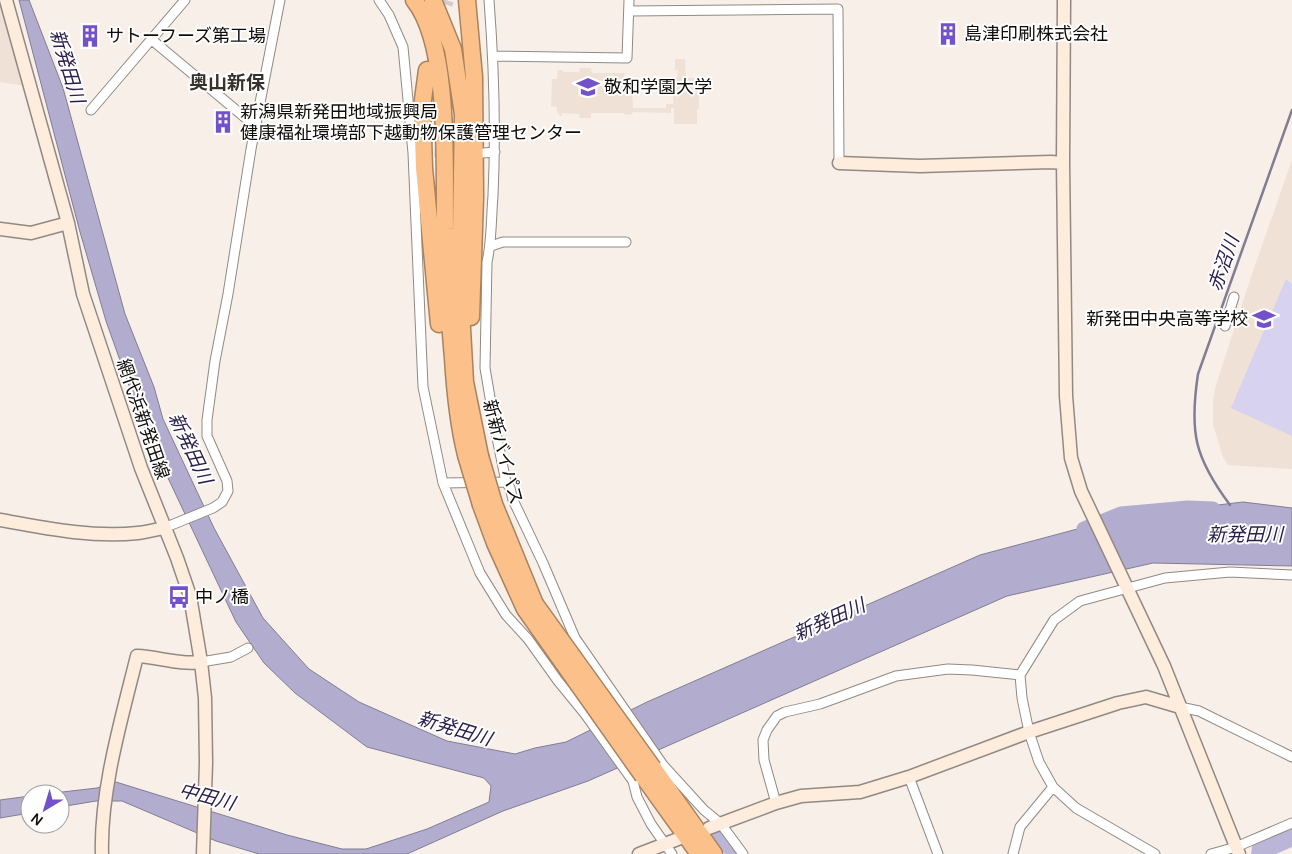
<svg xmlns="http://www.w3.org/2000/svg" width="1292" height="854" viewBox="0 0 1292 854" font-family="Manrope,'Noto Sans JP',sans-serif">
  <rect width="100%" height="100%" fill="#f7efe8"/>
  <path fill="#efe1d5" d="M 0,4 L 26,86 L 0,82 Z
    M 675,59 L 685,59 L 686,78 L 699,78 L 699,109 L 697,109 L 697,124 L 674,124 L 674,108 L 671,108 L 671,113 L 633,112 L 632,114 L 625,115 L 624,113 L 591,113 L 591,118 L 580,118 L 579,114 L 562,113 L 562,116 L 559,116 L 559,113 L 557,113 L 557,107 L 551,106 L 552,79 L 557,79 L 558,70 L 563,70 L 563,72 L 579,72 L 580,68 L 591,68 L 592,73 L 624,73 L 625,94 L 632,95 L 633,108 L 666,108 L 666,104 L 673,104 L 674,78 L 677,78 L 678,70 L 675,70 Z
    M 1292,160 L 1292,469 L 1228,465 L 1223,457 L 1213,424 L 1213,401 L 1215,388 L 1251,277 Z"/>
  <path fill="#d6d2f0" d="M 1286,279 L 1292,284 L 1292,436 L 1231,408 Z"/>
  <path fill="#bbb6d8" d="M 1292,827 L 1292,847 L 1276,854 L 1251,854 L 1252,846 L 1256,842 Z
    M 719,828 L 740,854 L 725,854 L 708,834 Z"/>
  <path fill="#b2adcf" stroke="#817d94" d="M 19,0 L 29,0 L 63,88 L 125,314 L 154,387 L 163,419 L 214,528 L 263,618 L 309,669 L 359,702 L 447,741 L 515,754 L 535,748 L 566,742 L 647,702 L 980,555 L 1126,516 L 1243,502 L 1292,508 L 1292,566 L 1153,563 L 1007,596 L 588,781 L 503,811 L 407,854 L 259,854 L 216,841 L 122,801 L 96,801 L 60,807 L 60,794 L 45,794 L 97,788 L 116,782 L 287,835 L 342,849 L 366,849 L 427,829 L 489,802 L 491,786 L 484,778 L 367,747 L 295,693 L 264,663 L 236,622 L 143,425 L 106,321 L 80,232 Z
    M 30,796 L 30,813 L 0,818 L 0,800 Z"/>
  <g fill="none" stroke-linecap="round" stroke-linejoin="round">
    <path stroke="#817d94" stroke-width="2.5" d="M 1230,505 C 1195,458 1189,433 1198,374 L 1292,110"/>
    <path stroke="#b2adcf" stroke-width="15" d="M 1084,529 L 1121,514 L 1188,508 L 1213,509"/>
    <path stroke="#d4cdc7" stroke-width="9" stroke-dasharray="9 4.5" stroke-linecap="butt" d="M 421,153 L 466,153"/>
    <path stroke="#d4cdc7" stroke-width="16" stroke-dasharray="16 8" stroke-linecap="butt" d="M 437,27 L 446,0"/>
    <defs>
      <path id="street" d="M 379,0 L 389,15 L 403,47 L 413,153 L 423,387 L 443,483 L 480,573 L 506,615 L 528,639 L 558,681 L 585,714 L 633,781 L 637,797 L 651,824 L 672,854
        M 489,0 C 494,66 496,131 493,196 C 491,218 492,240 487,262 L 485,368 L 496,433 L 506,482 L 510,488 L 513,500 L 543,563 L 575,638 L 663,765 L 704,810 L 721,824 L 743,854
        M 629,11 L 838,9 L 839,163
        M 152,40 L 248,120 L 257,124
        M 493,56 L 627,58 L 629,0
        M 91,110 L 185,0
        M 483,153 L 495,152
        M 491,246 L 503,242 L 626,242
        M 1225,326 L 1234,297
        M 443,483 L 506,482
        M 164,528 L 213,508 L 222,502 L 228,491 L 227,481 L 207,436 L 207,420 L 215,361 L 228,294 L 251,149 L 280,0
        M 201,662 L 231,657 L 248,648
        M 1180,707 L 1199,711 L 1292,757
        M 909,777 L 938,854
        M 776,803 L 764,760 L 763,740 L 767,730 L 777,716 L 785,712 L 820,704 L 896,676 L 948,669 L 972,670 L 1020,675
        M 1013,854 L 1020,827 L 1053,787
        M 1155,854 L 1076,808 L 1053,787 L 1039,762 L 1029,732 L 1022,698 L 1020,675 L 1054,620 L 1080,601 L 1165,578 L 1230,572 L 1292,575
        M 1211,854 L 1236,847 L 1292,823"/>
      <path id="secondary" d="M 6,0 L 68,223 L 83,294 L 141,468 L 177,558 L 190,596 L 201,662 L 205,698 L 206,763 L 203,854
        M 1064,0 L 1063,163 L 1066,396 L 1071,458 L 1081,491 L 1164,666 L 1239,854
        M 839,163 L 920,166 L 1051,162 L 1063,163
        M 0,229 L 31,233 L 68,223
        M 0,520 C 44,528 92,538 138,533 C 146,532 155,530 164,528
        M 709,828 L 776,803 L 801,796 L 860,792 L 909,777 L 1029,732 L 1118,703 L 1146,697 L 1180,707
        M 102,854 C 100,791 122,717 137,656 C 159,657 179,665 201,662
        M 639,854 L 678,839"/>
      <path id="highway" d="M 414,0 C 451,46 444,170 445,229 C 447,272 449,315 453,358 C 455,391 458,423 466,455
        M 433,0 L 453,49 L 463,114 L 460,293 L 465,382 L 480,456
        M 467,0 L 474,77 L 475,198 L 471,317
        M 427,70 L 422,107 L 424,168 L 439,324
        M 494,504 L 535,604
        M 481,505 L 495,543 L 525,609
        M 653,768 L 714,854
        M 643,776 L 699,854"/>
    </defs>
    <use href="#street" stroke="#918a84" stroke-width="11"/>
    <use href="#secondary" stroke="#918a84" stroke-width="15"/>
    <use href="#highway" stroke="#a9825e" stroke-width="19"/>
    <use href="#street" stroke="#fff" stroke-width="9"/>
    <use href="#secondary" stroke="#feecdc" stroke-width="12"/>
    <use href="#highway" stroke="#fcc18b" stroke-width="16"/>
    <defs>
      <path id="highway-bridge" d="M 466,455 L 481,505
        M 480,456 L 494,504
        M 535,604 L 653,768
        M 525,609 L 643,776"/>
    </defs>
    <use href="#highway-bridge" stroke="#a9825e" stroke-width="19" stroke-linecap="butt"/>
    <use href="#highway-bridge" stroke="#fcc18b" stroke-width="16"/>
  </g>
  <defs>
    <symbol id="building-bare" viewBox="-9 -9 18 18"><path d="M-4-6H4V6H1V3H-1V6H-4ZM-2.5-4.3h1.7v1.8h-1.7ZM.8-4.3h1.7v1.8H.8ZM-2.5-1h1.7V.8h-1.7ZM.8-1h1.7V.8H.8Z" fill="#7351ca" stroke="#fefefe" stroke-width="2.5" paint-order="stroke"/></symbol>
    <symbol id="university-bare" viewBox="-9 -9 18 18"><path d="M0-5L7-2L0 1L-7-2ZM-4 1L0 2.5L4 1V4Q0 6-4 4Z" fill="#7351ca" stroke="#fefefe" stroke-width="2.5" paint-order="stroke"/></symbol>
    <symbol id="school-bare" viewBox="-9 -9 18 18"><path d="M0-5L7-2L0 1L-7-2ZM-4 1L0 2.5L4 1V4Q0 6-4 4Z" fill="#7351ca" stroke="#fefefe" stroke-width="2.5" paint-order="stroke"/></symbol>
    <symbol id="bus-bare" viewBox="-9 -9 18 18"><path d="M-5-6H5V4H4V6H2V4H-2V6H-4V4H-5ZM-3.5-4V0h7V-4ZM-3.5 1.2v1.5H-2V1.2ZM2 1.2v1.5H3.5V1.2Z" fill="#7351ca" stroke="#fefefe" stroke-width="2.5" paint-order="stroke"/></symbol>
  </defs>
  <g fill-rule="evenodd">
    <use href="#building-bare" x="932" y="18" width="32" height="32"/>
    <use href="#building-bare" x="74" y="20" width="32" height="32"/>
    <use href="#university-bare" x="572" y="71" width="32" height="32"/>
    <use href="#building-bare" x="207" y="106" width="32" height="32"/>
    <use href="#school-bare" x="1248" y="303" width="32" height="32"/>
    <use href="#bus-bare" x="163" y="581" width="32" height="32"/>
  </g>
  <g text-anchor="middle" stroke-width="4" stroke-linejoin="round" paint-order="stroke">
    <g font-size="18" fill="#0f0c0a" stroke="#fefefe" text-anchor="start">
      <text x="964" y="40">島津印刷株式会社</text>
      <text x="106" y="42">サトーフーズ第工場</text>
      <text x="604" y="93">敬和学園大学</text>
      <text x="240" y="118">新潟県新発田地域振興局<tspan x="240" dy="21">健康福祉環境部下越動物保護管理センター</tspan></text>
      <text x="1248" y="325" text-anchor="end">新発田中央高等学校</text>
      <text x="195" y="603">中ノ橋</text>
    </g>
    <g font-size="18" fill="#0f0c0a" stroke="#fefefe">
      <text transform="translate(143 419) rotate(71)" y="6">網代浜新発田線</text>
      <text transform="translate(503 452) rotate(75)" y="6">新新バイパス</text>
    </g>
    <g font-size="19" font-style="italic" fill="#2b204c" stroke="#fefefe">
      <text transform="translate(68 66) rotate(73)" y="7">新発田川</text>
      <text transform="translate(1223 263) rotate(-71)" y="7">赤沼川</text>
      <text transform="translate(191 448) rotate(65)" y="7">新発田川</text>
      <text x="1245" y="541">新発田川</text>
      <text transform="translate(829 619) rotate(-24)" y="7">新発田川</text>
      <text transform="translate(455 728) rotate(17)" y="7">新発田川</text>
      <text transform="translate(207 796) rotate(15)" y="7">中田川</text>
    </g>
    <g font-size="19" font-weight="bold" fill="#37312c" stroke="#fefefe">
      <text x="227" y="89">奥山新保</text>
    </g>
  </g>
  <g transform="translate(45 809) rotate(218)"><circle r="24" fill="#fefefe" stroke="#9e9d9c"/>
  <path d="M0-4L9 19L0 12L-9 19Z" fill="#7351ca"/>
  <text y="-8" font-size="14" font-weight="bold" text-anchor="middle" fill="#0f0c0a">N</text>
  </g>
</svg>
